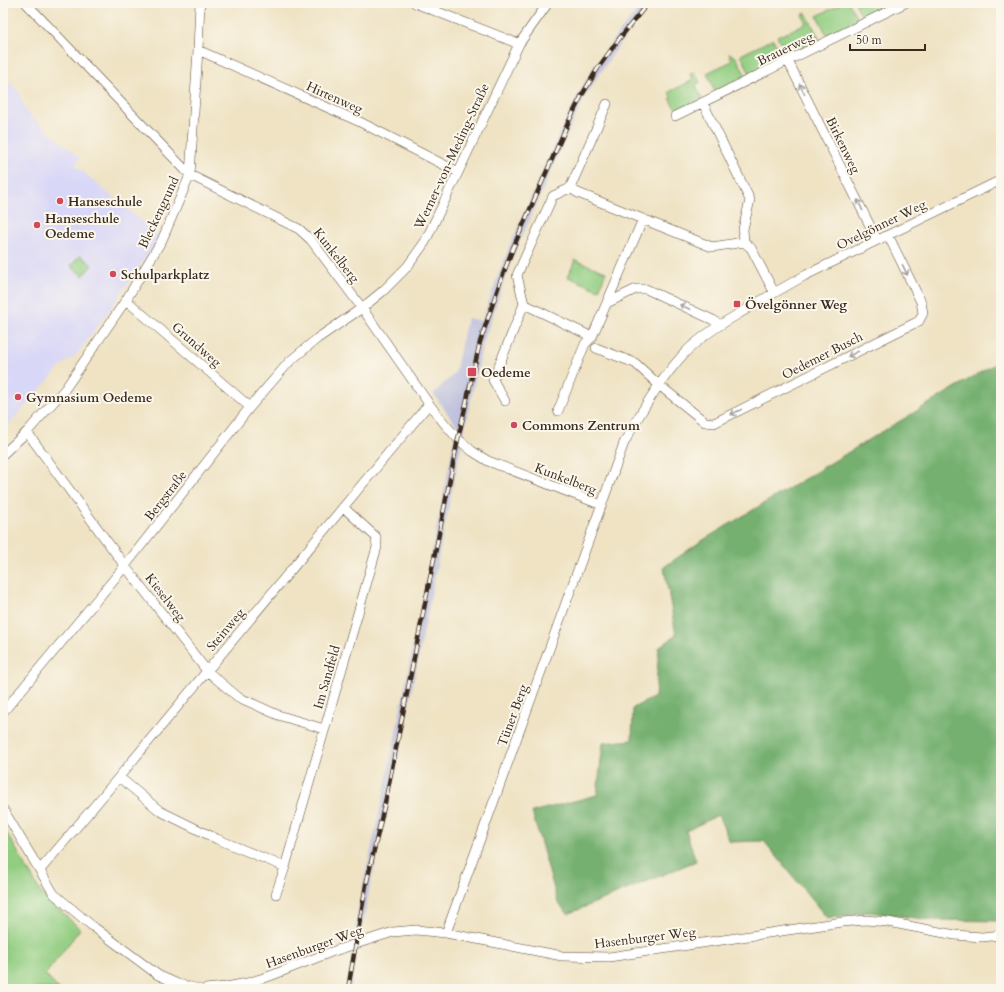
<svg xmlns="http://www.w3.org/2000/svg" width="1004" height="992" viewBox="0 0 1004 992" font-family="Cardo,serif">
  <rect width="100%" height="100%" fill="#fbf7ec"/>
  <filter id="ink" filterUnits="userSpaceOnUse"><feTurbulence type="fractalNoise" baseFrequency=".025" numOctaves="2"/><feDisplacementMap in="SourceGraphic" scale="8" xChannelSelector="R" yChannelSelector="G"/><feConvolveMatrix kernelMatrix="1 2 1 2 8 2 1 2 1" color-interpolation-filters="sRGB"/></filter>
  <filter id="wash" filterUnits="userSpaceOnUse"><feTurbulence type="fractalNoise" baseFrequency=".012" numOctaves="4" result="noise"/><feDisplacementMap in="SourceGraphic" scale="16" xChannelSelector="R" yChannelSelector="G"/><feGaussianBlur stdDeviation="0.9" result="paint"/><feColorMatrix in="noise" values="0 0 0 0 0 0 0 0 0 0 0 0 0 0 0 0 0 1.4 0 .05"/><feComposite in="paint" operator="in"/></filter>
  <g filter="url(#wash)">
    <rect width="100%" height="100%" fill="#efe3c4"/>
    <path fill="#d9d7f7" d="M 3,76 L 20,94 L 25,111 L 80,158 L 75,165 L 160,237 L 110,309 L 75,356 L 63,364 L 3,431 Z"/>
    <path fill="#c0c2dd" d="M 643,3 L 653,3 L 622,41 L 602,70 L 585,96 L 572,124 L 516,250 L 502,287 L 483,343 L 462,440 L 390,799 L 370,886 L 363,923 L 360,930 L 356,930 L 356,922 L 363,885 L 383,797 L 457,426 L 433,394 L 455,373 L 467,318 L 482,321 L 495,284 L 509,247 L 565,121 L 579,93 L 595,66 L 616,36 Z
      M 352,959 L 356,959 L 351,989 L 345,989 Z"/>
    <path fill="#92cd81" stroke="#667c50" d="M 843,3 L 849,3 L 858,19 L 827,35 L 817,16 Z
      M 855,3 L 890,3 L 862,17 Z
      M 806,13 L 820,40 L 788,55 L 777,36 L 781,34 L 782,35 L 806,23 L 802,15 Z
      M 773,39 L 782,57 L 750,74 L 741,55 Z
      M 729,53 L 736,57 L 746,76 L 715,92 L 707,73 L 732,61 Z
      M 694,72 L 700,82 L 696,85 L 702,99 L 678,111 L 672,104 L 670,99 L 671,97 L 669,92 L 693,80 L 690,74 Z
      M 80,255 L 92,265 L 83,276 L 71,266 Z
      M 575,260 L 606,272 L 599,290 L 568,277 Z
      M 3,826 L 41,893 L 80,929 L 45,975 L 59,989 L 3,989 Z"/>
    <path fill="#75b06f" stroke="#586d46" d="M 1001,360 L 1001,921 L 931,920 L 869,912 L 827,918 L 764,841 L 730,842 L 718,815 L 686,831 L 696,861 L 568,914 L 558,903 L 532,812 L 597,795 L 603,743 L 632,740 L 633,708 L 655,697 L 659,648 L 676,635 L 664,567 L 700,542 Z"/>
  </g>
  <g filter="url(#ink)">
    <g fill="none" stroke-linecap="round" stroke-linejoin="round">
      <defs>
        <path id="street" d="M 26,3 L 190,175 L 299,229 L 311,240 L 362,308 L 429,404 L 444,423 L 458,439 L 472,451 L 488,461 L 602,505
          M 415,3 L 519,44
          M 198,50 L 360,122 L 458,172
          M 788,61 L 877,240
          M 703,103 L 750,200 L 743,229 L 744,242
          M 675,116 L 905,3
          M 570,188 L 607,104
          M 126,300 L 250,407
          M 607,303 L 636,289 L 646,289 L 713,320 L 720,325
          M 524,304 L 592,337
          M 596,348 L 635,363 L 659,385 L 705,422 L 714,423 L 919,321 L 923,313 L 921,302 L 888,235
          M 505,401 L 493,380 L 524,304 L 517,275 L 553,196 L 570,188 L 578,193 L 712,247 L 744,242 L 751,248 L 774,292
          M 558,411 L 585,344 L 592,337 L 643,219
          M 27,432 L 125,566 L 207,671 L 238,697 L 278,715 L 324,729
          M 3,454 L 27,432 L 65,389 L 126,300 L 162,240 L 190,175 L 198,50 L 200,3
          M 3,712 L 125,566 L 250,407 L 290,361 L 318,338 L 362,308 L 383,291 L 407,267 L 425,242 L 519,44 L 548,3
          M 119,777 L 160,811 L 217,839 L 285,867 L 377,547 L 376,537 L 343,507
          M 3,809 L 54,894 L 91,925 L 158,975 L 178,984 L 199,989
          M 40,870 L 119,777 L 429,404
          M 276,894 L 285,867
          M 446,933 L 624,443 C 640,413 658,383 681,357 C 696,340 716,327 735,316 C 758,302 781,289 804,276 L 1001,180
          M 205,989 L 226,987 L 247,983 L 270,976 L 331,952 L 393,932 L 416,930 L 446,933 L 562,956 L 609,957 L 842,922 L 866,920 L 888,922 L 955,935 L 982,937 L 1001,935"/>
      </defs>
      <use href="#street" stroke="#564637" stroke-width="10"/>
      <use href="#street" stroke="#fff" stroke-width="9"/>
      <defs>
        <path id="rail" d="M 348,989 L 366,885 L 386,798 L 458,439 L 480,342 L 499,285 L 513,248 L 568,123 L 582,95 L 598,68 L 619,39 L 648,3"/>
      </defs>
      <use href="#rail" stroke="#3b2a1e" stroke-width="4.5"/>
      <use href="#rail" stroke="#fbf7ec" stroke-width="3" stroke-dasharray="9" stroke-linecap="butt"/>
    </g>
    <defs><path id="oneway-shaft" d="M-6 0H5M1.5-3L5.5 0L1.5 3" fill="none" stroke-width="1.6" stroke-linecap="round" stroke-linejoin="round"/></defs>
    <g stroke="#a79f9a">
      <use href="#oneway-shaft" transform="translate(802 89) rotate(-116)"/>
      <use href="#oneway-shaft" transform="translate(860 205) rotate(-116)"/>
      <use href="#oneway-shaft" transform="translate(905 270) rotate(64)"/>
      <use href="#oneway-shaft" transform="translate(685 307) rotate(-155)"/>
      <use href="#oneway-shaft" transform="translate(853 354) rotate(153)"/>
      <use href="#oneway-shaft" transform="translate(736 412) rotate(154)"/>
    </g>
  </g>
  <g fill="#d1495b" stroke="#fbf7ec" stroke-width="1.5">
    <circle cx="60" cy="201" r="4"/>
    <circle cx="37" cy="225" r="4"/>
    <circle cx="113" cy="274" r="4"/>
    <rect x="733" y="300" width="8" height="8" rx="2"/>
    <rect x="467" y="367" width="10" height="10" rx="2"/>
    <circle cx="18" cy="397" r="4"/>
    <circle cx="514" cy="425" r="4"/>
  </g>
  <g text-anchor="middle" stroke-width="4" stroke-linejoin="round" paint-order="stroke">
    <g font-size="13" fill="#3b2a1e" stroke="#fbf7ec">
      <text transform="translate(785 48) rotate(-26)" y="5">Brauerweg</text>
      <text transform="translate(335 97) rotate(24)" y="5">Hirtenweg</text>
      <text transform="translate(844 145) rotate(64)" y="5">Birkenweg</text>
      <text transform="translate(451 156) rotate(-65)" y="5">Werner-von-Meding-Straße</text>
      <text transform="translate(158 212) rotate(-65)" y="5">Bleckengrund</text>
      <text transform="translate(881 224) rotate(-26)" y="5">Ovelgönner Weg</text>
      <text transform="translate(337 255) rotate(52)" y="5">Kunkelberg</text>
      <text transform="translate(197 344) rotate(41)" y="5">Grundweg</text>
      <text transform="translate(822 355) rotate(-27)" y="5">Oedemer Busch</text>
      <text transform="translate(566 478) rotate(21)" y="5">Kunkelberg</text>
      <text transform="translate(165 495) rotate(-52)" y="5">Bergstraße</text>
      <text transform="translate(166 597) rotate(52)" y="5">Kieselweg</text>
      <text transform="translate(225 629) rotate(-50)" y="5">Steinweg</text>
      <text transform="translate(326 677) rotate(-74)" y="5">Im Sandfeld</text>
      <text transform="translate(512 715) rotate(-70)" y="5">Tüner Berg</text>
      <text transform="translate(645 937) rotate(-7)" y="5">Hasenburger Weg</text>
      <text transform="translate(314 946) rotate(-20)" y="5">Hasenburger Weg</text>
    </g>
    <g font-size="13" font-weight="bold" fill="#3b2a1e" stroke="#fbf7ec" text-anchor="start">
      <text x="68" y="206">Hanseschule</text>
      <text x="45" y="223">Hanseschule<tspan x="45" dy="15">Oedeme</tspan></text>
      <text x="121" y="279">Schulparkplatz</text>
      <text x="745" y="309">Övelgönner Weg</text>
      <text x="481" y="377">Oedeme</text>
      <text x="26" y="402">Gymnasium Oedeme</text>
      <text x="522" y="430">Commons Zentrum</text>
    </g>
  </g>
  <rect width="1004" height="992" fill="none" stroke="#fbf7ec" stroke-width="16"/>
  <path d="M850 44v6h75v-6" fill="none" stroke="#3b2a1e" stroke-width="2"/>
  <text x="856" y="44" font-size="12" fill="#3b2a1e" stroke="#fbf7ec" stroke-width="3" paint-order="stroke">50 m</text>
</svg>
